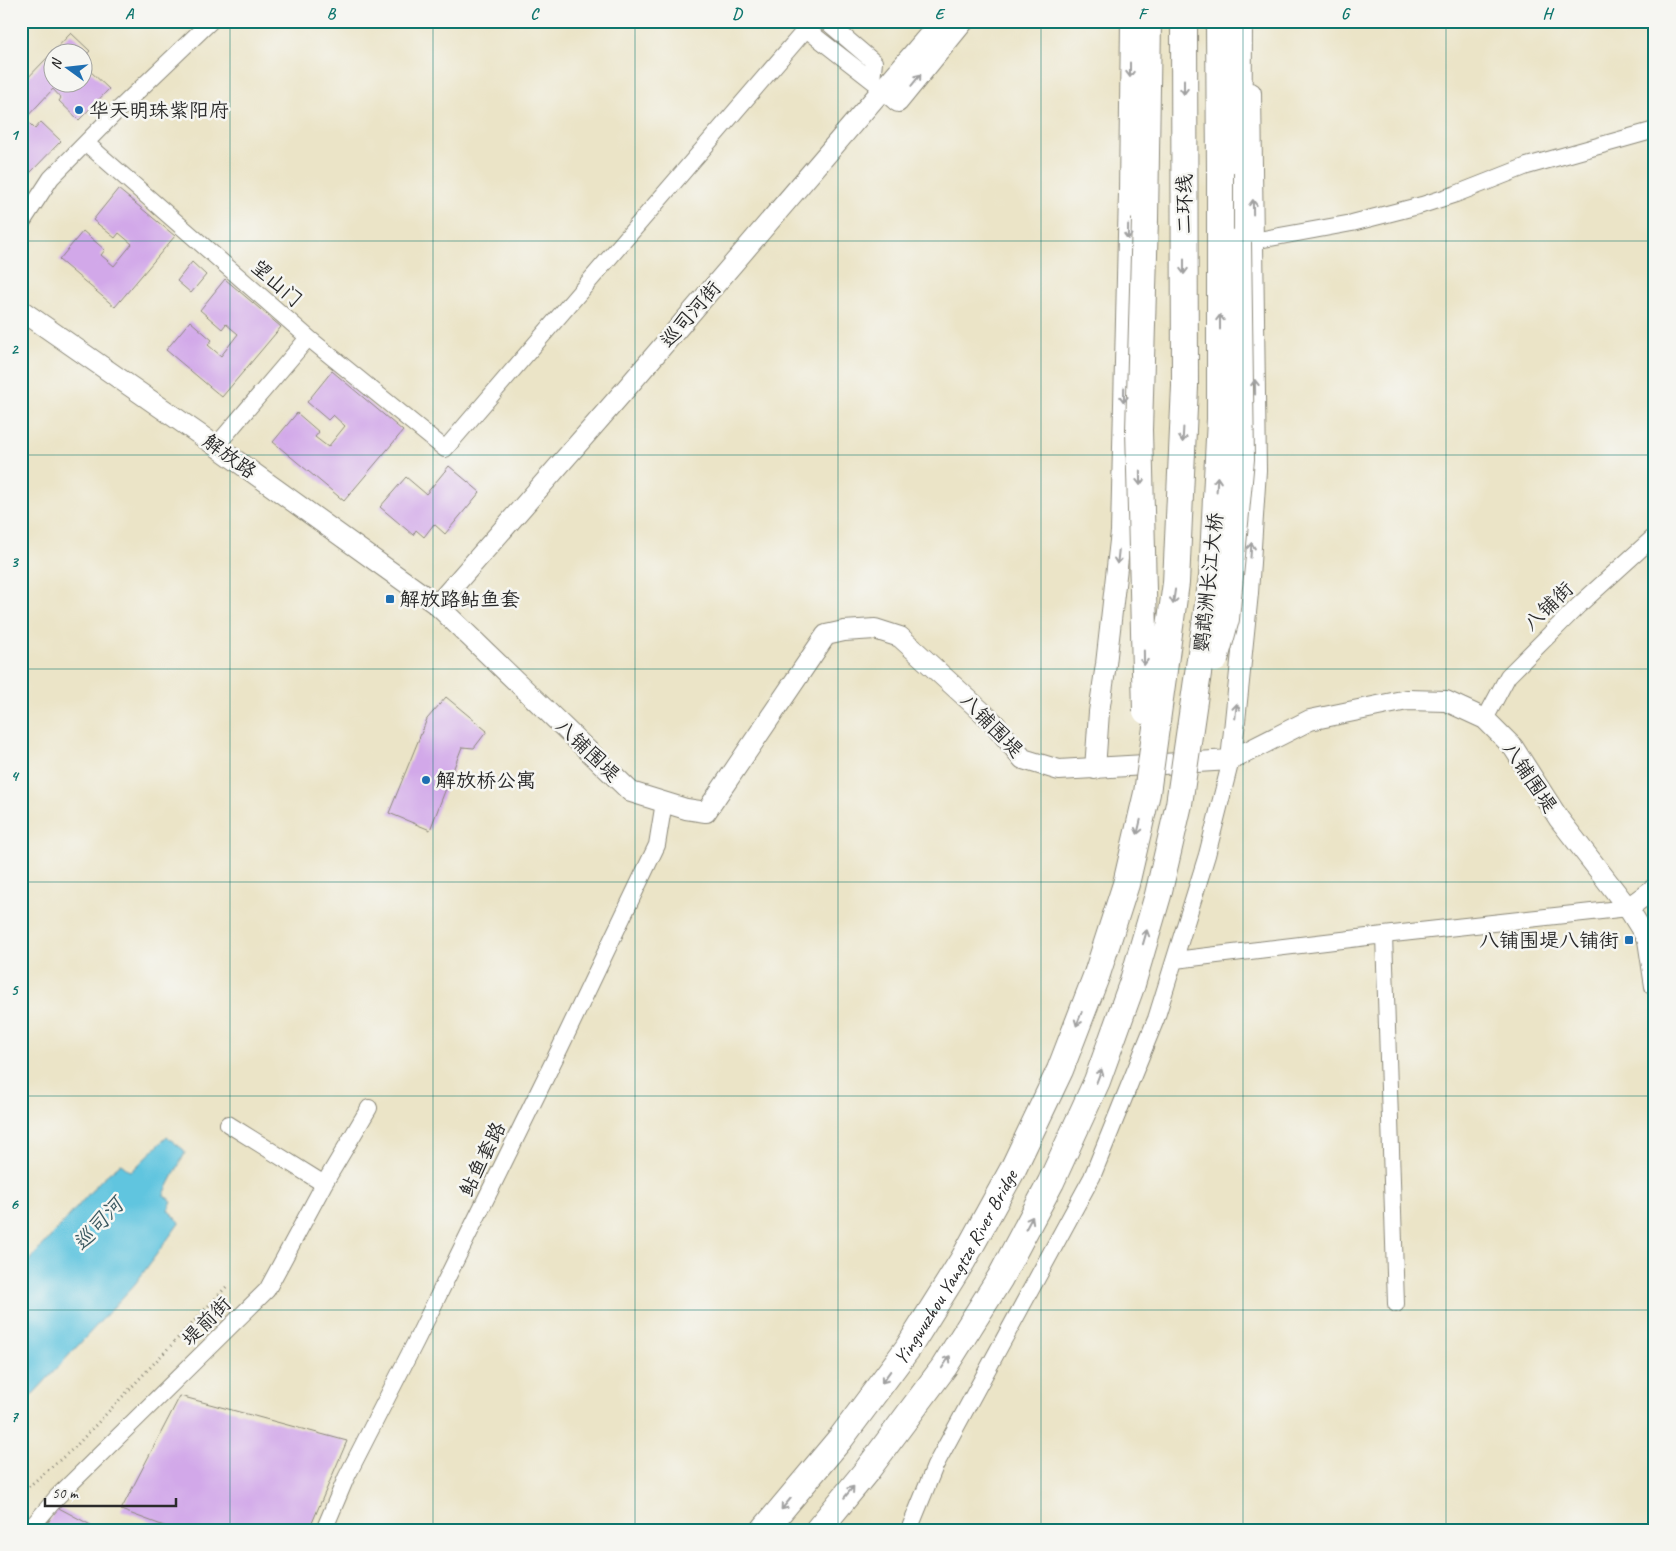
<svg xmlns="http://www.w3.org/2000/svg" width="1676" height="1551" viewBox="0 0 1676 1551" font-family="Caveat,'LXGW WenKai TC',sans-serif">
  <rect width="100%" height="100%" fill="#f6f6f2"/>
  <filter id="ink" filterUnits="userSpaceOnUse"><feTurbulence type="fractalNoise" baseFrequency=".02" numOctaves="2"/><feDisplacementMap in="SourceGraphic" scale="10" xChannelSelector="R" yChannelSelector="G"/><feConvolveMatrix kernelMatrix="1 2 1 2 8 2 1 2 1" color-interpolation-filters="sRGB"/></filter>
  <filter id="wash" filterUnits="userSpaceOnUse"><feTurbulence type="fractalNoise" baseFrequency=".0096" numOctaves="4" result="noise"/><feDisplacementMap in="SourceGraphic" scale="20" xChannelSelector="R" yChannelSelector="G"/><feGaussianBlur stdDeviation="1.12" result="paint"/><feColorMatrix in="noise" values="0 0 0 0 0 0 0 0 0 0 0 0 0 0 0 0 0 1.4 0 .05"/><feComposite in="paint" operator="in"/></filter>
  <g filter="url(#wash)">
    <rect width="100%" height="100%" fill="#ebe4c7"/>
    <path fill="#61c5df" stroke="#467885" d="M 167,1137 L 184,1150 L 185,1153 L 164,1194 L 164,1196 L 172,1201 L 168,1210 L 180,1222 L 135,1284 L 21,1407 L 21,1270 L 102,1179 L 119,1165 L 121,1164 L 130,1171 L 133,1170 Z"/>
    <g id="blocks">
      <path fill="#d2a8e9" d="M 71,33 L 90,51 L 82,59 L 82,52 L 52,52 L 52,82 L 82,82 L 82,76 L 89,70 L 109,89 L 79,120 L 59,101 L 61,98 L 53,89 L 25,119 L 35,129 L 41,122 L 61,141 L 30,173 L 21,164 L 21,85 Z
        M 118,189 L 175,236 L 115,307 L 59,260 L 83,231 L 105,250 L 101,255 L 114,266 L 132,244 L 119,233 L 115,238 L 93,220 Z
        M 192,262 L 206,275 L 191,293 L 177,281 Z
        M 225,279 L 281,327 L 222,397 L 166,350 L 190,321 L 212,340 L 208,345 L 221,356 L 238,334 L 226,324 L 222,329 L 200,310 Z
        M 332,371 L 403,431 L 344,501 L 273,442 L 297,413 L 319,432 L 315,437 L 328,447 L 345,426 L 333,415 L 328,420 L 307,402 Z
        M 449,466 L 480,492 L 445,534 L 434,524 L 424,537 L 416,530 L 413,535 L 380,507 L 406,477 L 426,494 Z
        M 446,697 L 487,731 L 474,748 L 462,747 L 430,830 L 389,813 L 427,719 Z
        M 180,1396 L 347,1441 L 309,1530 L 175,1530 L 121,1510 Z
        M 57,1507 L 100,1530 L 44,1530 Z"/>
    </g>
  </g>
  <g filter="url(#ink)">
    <use href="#blocks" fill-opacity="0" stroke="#8b8879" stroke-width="1"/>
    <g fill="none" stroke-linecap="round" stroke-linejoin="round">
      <defs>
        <path id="minor" d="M 826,21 L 874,62 L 872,80
          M 86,143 L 311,340 L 445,449 L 806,29 L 883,89
          M 21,224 L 51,178 L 118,110 L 211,21
          M 1253,241 L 1352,223 L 1422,205 L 1456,194 L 1527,166 L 1655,130
          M 216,446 L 308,338
          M 1485,719 L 1508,676 L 1579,605 L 1655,536
          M 1384,935 L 1396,1304
          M 1175,960 L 1384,935 L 1628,908
          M 228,1124 L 324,1184
          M 29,1530 L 57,1497 L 267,1290 L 324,1184 L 369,1108
          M 324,1530 L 346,1478 L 416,1341 L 560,1048 L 657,845 L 664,802
          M 909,1530 L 935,1466 L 1092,1177 L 1156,1019 L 1207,855 L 1231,760"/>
        <path id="tertiary" d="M 883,89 L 898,102 L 964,21
          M 21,310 L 216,446 L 437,605 L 631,792 L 686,809 L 706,812 L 826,635 L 844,631 L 875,629 L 900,637 L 993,722 L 1023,759 L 1059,770 L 1231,760 L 1310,720 L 1407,700 L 1446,701 L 1485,719 L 1513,747 L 1559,819 L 1628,908 L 1648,940 L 1655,986
          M 437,605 L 625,390 L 941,21
          M 1231,760 L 1248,593 L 1256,470 L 1251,93
          M 1095,769 L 1099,712 L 1106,664 L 1121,532 L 1129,193 L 1131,21
          M 1628,908 L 1655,888"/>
        <g id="trunk">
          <path d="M 1184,21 L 1185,386"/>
          <path d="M 1219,21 L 1220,172"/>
          <path d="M 1145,219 L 1148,21"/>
          <path d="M 1238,229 L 1239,21"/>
          <path id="s1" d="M 764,1530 L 841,1438 L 908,1348 L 963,1260 L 1013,1169 L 1060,1070 L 1097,974"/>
          <path d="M 818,1530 L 868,1469 L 944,1367 L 1000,1278 L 1051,1182 L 1097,1081 L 1132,984"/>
        </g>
      </defs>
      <use href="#minor" stroke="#8b8879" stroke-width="18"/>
      <use href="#tertiary" stroke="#8b8879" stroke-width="22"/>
      <use href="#trunk" stroke="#8b8879" stroke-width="28"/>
      <path stroke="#8b8879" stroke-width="3" stroke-dasharray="1 4" stroke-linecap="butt" d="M 21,1493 L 74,1448 L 228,1285"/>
      <use href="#minor" stroke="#fff" stroke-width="16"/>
      <use href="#tertiary" stroke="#fff" stroke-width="20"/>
      <use href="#trunk" stroke="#fff" stroke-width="26"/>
      <defs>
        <path id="trunk-bridge" d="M 1145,219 L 1139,430 L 1146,711
          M 1215,659 L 1226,619 L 1241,459 L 1238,242
          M 1097,974 L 1126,884 L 1147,793 L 1176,583 L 1185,386
          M 1132,984 L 1158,895 L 1179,804 L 1212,577 L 1220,419 L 1220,172"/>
      </defs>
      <use href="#trunk-bridge" stroke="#8b8879" stroke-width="28" stroke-linecap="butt"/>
      <use href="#trunk-bridge" stroke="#fff" stroke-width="26"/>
    </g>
    <defs><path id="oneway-shaft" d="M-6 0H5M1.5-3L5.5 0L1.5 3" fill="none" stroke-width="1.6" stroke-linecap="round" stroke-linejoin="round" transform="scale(1.25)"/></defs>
    <g stroke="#a0a0a0">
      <use href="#oneway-shaft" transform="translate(1130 70) rotate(90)"/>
      <use href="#oneway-shaft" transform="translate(916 80) rotate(-51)"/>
      <use href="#oneway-shaft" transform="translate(1184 87) rotate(90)"/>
      <use href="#oneway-shaft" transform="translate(1253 207) rotate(-91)"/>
      <use href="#oneway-shaft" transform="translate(1128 232) rotate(91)"/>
      <use href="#oneway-shaft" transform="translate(1184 267) rotate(90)"/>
      <use href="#oneway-shaft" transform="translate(1220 322) rotate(-90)"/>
      <use href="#oneway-shaft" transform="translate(1255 387) rotate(-91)"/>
      <use href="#oneway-shaft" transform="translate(1124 395) rotate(91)"/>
      <use href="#oneway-shaft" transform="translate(1183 435) rotate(93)"/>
      <use href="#oneway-shaft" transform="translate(1140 478) rotate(89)"/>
      <use href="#oneway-shaft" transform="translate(1217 484) rotate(-87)"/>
      <use href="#oneway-shaft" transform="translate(1251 550) rotate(-86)"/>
      <use href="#oneway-shaft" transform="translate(1118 557) rotate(96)"/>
      <use href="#oneway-shaft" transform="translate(1174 597) rotate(98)"/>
      <use href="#oneway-shaft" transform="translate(1144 658) rotate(89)"/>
      <use href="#oneway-shaft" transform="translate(1236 711) rotate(-84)"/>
      <use href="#oneway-shaft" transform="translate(1139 827) rotate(103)"/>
      <use href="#oneway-shaft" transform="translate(1145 937) rotate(-74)"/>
      <use href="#oneway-shaft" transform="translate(1079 1019) rotate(111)"/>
      <use href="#oneway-shaft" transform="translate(1099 1076) rotate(-69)"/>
      <use href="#oneway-shaft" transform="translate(1029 1223) rotate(-62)"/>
      <use href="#oneway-shaft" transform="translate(946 1362) rotate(-57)"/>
      <use href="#oneway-shaft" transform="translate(886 1377) rotate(126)"/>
      <use href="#oneway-shaft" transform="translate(849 1492) rotate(-50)"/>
      <use href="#oneway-shaft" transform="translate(786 1504) rotate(130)"/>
    </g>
  </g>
  <path fill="none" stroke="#0f766e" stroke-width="1" stroke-opacity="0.55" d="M 230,21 L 230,1530M 433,21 L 433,1530M 635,21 L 635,1530M 838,21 L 838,1530M 1041,21 L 1041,1530M 1243,21 L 1243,1530M 1446,21 L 1446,1530M 21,241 L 1655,241M 21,455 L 1655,455M 21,669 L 1655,669M 21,882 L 1655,882M 21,1096 L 1655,1096M 21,1310 L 1655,1310"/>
  <g fill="#1f6fb2" stroke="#f6f6f2" stroke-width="2">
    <circle cx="79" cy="110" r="5"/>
    <rect x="385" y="594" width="10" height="10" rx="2.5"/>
    <circle cx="426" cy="780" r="5"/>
    <rect x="1624" y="935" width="10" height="10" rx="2.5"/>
  </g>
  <g text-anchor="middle" stroke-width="5" stroke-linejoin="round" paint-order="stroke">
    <g font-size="20" fill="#2b2b2b" stroke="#f6f6f2" text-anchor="start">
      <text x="89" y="117">华天明珠紫阳府</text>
      <text x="400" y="606">解放路鲇鱼套</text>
      <text x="436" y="787">解放桥公寓</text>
      <text x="1619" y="947" text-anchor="end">八铺围堤八铺街</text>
    </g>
    <g font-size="20" fill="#2b2b2b" stroke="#f6f6f2">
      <text transform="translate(1184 204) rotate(-90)" y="7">二环线</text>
      <text transform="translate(277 283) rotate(41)" y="7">望山门</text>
      <text transform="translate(690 314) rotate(-49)" y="7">巡司河街</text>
      <text transform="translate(230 456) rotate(36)" y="7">解放路</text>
      <text transform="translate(1208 582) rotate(-84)" y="7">鹦鹉洲长江大桥</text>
      <text transform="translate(1548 606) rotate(-44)" y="7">八铺街</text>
      <text transform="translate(992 725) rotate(46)" y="7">八铺围堤</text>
      <text transform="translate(588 750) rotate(44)" y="7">八铺围堤</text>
      <text transform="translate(1530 777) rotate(56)" y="7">八铺围堤</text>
      <text transform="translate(482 1159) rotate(-64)" y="7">鲇鱼套路</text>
      <text dy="7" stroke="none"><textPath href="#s1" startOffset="326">Yingwuzhou Yangtze River Bridge</textPath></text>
      <text transform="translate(206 1321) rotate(-45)" y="7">堤前街</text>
    </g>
    <g font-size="21" font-style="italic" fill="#3b5961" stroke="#f6f6f2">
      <text transform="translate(98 1224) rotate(-47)" y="7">巡司河</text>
    </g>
  </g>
  <rect width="1676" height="1551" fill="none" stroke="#f6f6f2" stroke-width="55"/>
  <g transform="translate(68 68) rotate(285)"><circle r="24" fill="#f6f6f2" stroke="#a5a5a2"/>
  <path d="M0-4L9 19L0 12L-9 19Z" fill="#1f6fb2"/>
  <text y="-8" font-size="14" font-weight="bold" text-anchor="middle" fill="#2b2b2b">N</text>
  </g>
  <path d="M45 1498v8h131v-8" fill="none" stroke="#2b2b2b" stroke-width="2.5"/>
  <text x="52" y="1498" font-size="15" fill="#2b2b2b" stroke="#f6f6f2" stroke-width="4" paint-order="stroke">50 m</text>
  <rect x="28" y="28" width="1620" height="1496" fill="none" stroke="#0f766e" stroke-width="2"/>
  <g font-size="16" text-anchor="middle" font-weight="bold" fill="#0f766e">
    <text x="129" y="19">A</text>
    <text x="331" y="19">B</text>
    <text x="534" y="19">C</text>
    <text x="737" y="19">D</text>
    <text x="939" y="19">E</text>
    <text x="1142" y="19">F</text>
    <text x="1345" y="19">G</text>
    <text x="1547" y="19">H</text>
    <text x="14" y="140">1</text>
    <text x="14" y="354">2</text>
    <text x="14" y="567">3</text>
    <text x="14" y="781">4</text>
    <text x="14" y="995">5</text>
    <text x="14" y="1209">6</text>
    <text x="14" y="1422">7</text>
  </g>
</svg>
